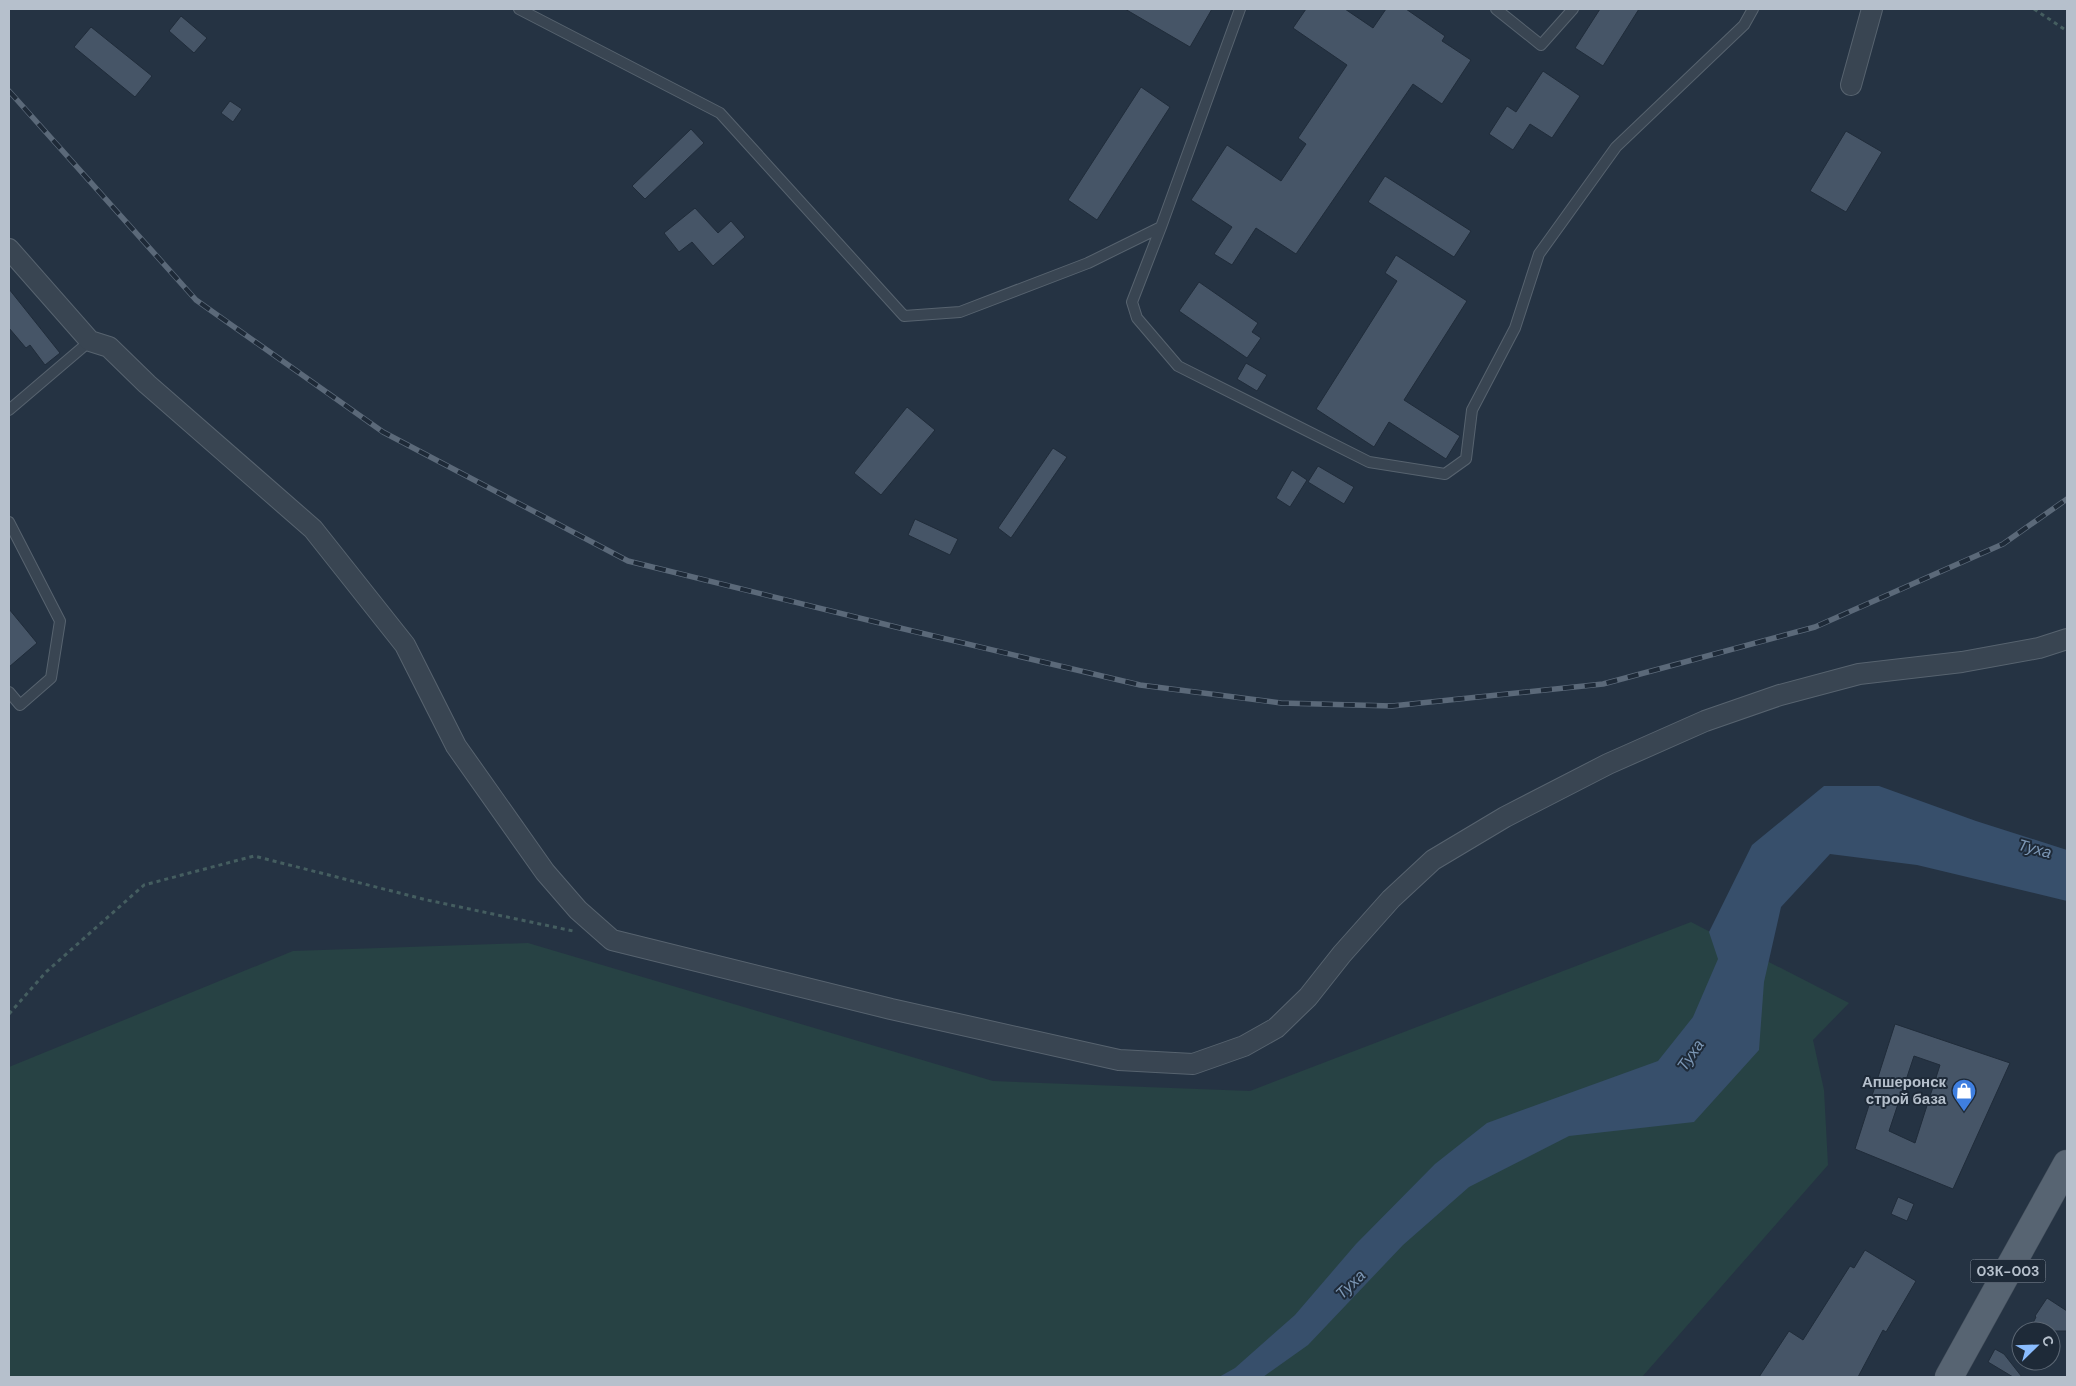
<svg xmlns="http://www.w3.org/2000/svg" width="2076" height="1386" viewBox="0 0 2076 1386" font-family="'DM Sans',sans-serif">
  <rect width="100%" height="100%" fill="#253343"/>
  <path fill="#274244" d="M 1691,922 L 1849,1003 L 1813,1040 L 1824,1090 L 1828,1165 L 1642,1377 L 9,1377 L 9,1067 L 293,951 L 528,943 L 993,1081 L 1250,1091 Z"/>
  <path fill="#374f6b" d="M 1824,786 L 1879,786 L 1976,821 L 2067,850 L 2067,901 L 1917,865 L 1830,854 L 1781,907 L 1764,982 L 1759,1050 L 1694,1122 L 1569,1136 L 1469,1187 L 1403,1245 L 1308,1345 L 1263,1377 L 1219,1377 L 1235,1368 L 1295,1315 L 1356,1244 L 1435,1164 L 1487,1123 L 1658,1061 L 1693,1017 L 1718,959 L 1709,932 L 1752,845 Z"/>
  <path fill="#465567" stroke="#202c3a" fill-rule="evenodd" d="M 1125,9 L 1212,9 L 1190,47 Z
    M 1306,9 L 1345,9 L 1373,28 L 1386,9 L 1406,9 L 1445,36 L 1442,41 L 1471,60 L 1442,104 L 1413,84 L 1296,254 L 1256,228 L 1232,265 L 1214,254 L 1232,227 L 1191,200 L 1227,145 L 1281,181 L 1306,144 L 1298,138 L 1347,65 L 1293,28 Z
    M 1600,9 L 1639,9 L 1603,66 L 1575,48 Z
    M 181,16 L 207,38 L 194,53 L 169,31 Z
    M 91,27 L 152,76 L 135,97 L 74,47 Z
    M 1543,71 L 1580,96 L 1552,138 L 1530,124 L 1513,150 L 1489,134 L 1507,106 L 1516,112 Z
    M 1141,87 L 1170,107 L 1097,220 L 1068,200 Z
    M 230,101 L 242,109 L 233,122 L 221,113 Z
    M 691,129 L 704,143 L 645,199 L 632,186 Z
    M 1846,131 L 1882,152 L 1846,212 L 1810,191 Z
    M 1385,176 L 1471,231 L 1454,257 L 1368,202 Z
    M 695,208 L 718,233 L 731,221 L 745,237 L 713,266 L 692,242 L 679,252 L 664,233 Z
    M 1396,255 L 1467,301 L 1404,400 L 1460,436 L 1446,459 L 1389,422 L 1374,447 L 1316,409 L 1397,281 L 1385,273 Z
    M 1199,282 L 1258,323 L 1252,332 L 1261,338 L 1247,358 L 1179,311 Z
    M 9,289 L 60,353 L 45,365 L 30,345 L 26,348 L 9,328 Z
    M 1246,363 L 1267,375 L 1257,391 L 1237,379 Z
    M 907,407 L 935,430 L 881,495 L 854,473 Z
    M 1053,448 L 1067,457 L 1011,538 L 998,528 Z
    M 1318,466 L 1354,487 L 1344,504 L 1308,482 Z
    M 1292,470 L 1307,480 L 1290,507 L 1276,498 Z
    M 915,519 L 958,539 L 950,555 L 908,535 Z
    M 9,609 L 37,643 L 9,667 Z
    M 1895,1024 L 2010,1063 L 1953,1189 L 1855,1149 ZM 1914,1056 L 1940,1065 L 1915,1143 L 1889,1131 Z
    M 1898,1197 L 1914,1204 L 1907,1221 L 1891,1214 Z
    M 1865,1250 L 1916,1281 L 1886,1332 L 1883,1330 L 1858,1377 L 1759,1377 L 1789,1331 L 1803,1340 L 1850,1266 L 1854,1268 Z
    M 2047,1298 L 2067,1311 L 2067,1331 L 2029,1331 L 2036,1317 L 2035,1316 Z
    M 1995,1349 L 2004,1354 L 2022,1377 L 2013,1377 L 1988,1362 Z"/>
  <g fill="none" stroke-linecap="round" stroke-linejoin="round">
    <defs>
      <path id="service" d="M 519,9 L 720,113 L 904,316 L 960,312 L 1088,263 L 1161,227
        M 1240,9 L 1161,227 L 1132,302 L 1137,318 L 1178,366 L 1369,462 L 1445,474 L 1466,459 L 1472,410 L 1515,328 L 1539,254 L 1616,147 L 1744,25 L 1753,9
        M 1496,9 L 1541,45 L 1573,9
        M 9,410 L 90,341
        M 9,522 L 60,621 L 51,678 L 20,705 L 9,692"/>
      <path id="minor" d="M 1851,85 L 1872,9
        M 9,249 L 90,341 L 109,347 L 147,384 L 313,529 L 405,645 L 456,746 L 545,872 L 578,910 L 612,940 L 891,1009 L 1119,1060 L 1193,1064 L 1244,1046 L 1276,1028 L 1308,997 L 1342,954 L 1391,899 L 1433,860 L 1505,817 L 1608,764 L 1705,721 L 1780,695 L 1859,674 L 1962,662 L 2039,648 L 2067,639"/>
      <path id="primary" d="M 1949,1377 L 2067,1164"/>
    </defs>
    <use href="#service" stroke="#57636f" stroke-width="12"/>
    <use href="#minor" stroke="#57636f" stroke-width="22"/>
    <use href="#primary" stroke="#434e5b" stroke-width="29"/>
    <path stroke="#455e60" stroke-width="3" stroke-dasharray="4 4" stroke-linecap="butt" d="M 2034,9 L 2067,31
      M 9,1014 L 46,972 L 144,885 L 254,856 L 427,900 L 573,931"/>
    <use href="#service" stroke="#394552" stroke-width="10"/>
    <use href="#minor" stroke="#394552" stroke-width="20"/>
    <use href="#primary" stroke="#576472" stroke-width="28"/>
    <defs>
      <path id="rail" d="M 9,91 L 196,300 L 383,432 L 628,561 L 900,628 L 1140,685 L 1281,703 L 1392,706 L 1603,684 L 1815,627 L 2003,544 L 2067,499"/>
    </defs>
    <use href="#rail" stroke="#5b6979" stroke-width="5.5"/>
    <use href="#rail" stroke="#1e2a38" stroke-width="4" stroke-dasharray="11" stroke-linecap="butt"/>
  </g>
  <defs>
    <symbol id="shop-pin" viewBox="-11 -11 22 30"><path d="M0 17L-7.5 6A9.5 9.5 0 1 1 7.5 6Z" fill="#3f7fe0" stroke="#1e2a38"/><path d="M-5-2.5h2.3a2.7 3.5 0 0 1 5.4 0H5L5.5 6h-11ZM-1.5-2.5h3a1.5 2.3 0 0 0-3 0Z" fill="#fff"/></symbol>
  </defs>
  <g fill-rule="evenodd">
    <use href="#shop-pin" x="1950" y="1077" width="28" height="38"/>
  </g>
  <g text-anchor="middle" stroke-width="4" stroke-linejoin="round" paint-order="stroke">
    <rect fill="#1e2a38" stroke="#8893a0" stroke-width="1" x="1970.5" y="1259.5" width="75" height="23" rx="4"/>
    <g font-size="14" font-weight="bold" fill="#b6c0cc">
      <text x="2008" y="1276">03К-003</text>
    </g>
    <g font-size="15" font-weight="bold" fill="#b6c0cc" stroke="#1e2a38" text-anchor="end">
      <text x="1946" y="1087">Апшеронск<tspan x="1946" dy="17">строй база</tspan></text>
    </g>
    <g font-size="16" font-style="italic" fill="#7c97b5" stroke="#1e2a38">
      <text transform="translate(2035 848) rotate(15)" y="6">Туха</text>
      <text transform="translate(1690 1055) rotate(-55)" y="6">Туха</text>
      <text transform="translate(1350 1284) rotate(-44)" y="6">Туха</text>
    </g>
  </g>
  <rect width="2076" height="1386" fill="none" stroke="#b6c0cc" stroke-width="20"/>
  <g transform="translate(2036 1346) rotate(67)"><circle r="24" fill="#1e2a38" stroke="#5b6673"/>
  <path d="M0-4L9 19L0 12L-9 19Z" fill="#8abcfe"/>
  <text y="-8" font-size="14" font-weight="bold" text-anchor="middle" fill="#b6c0cc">С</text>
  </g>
</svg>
